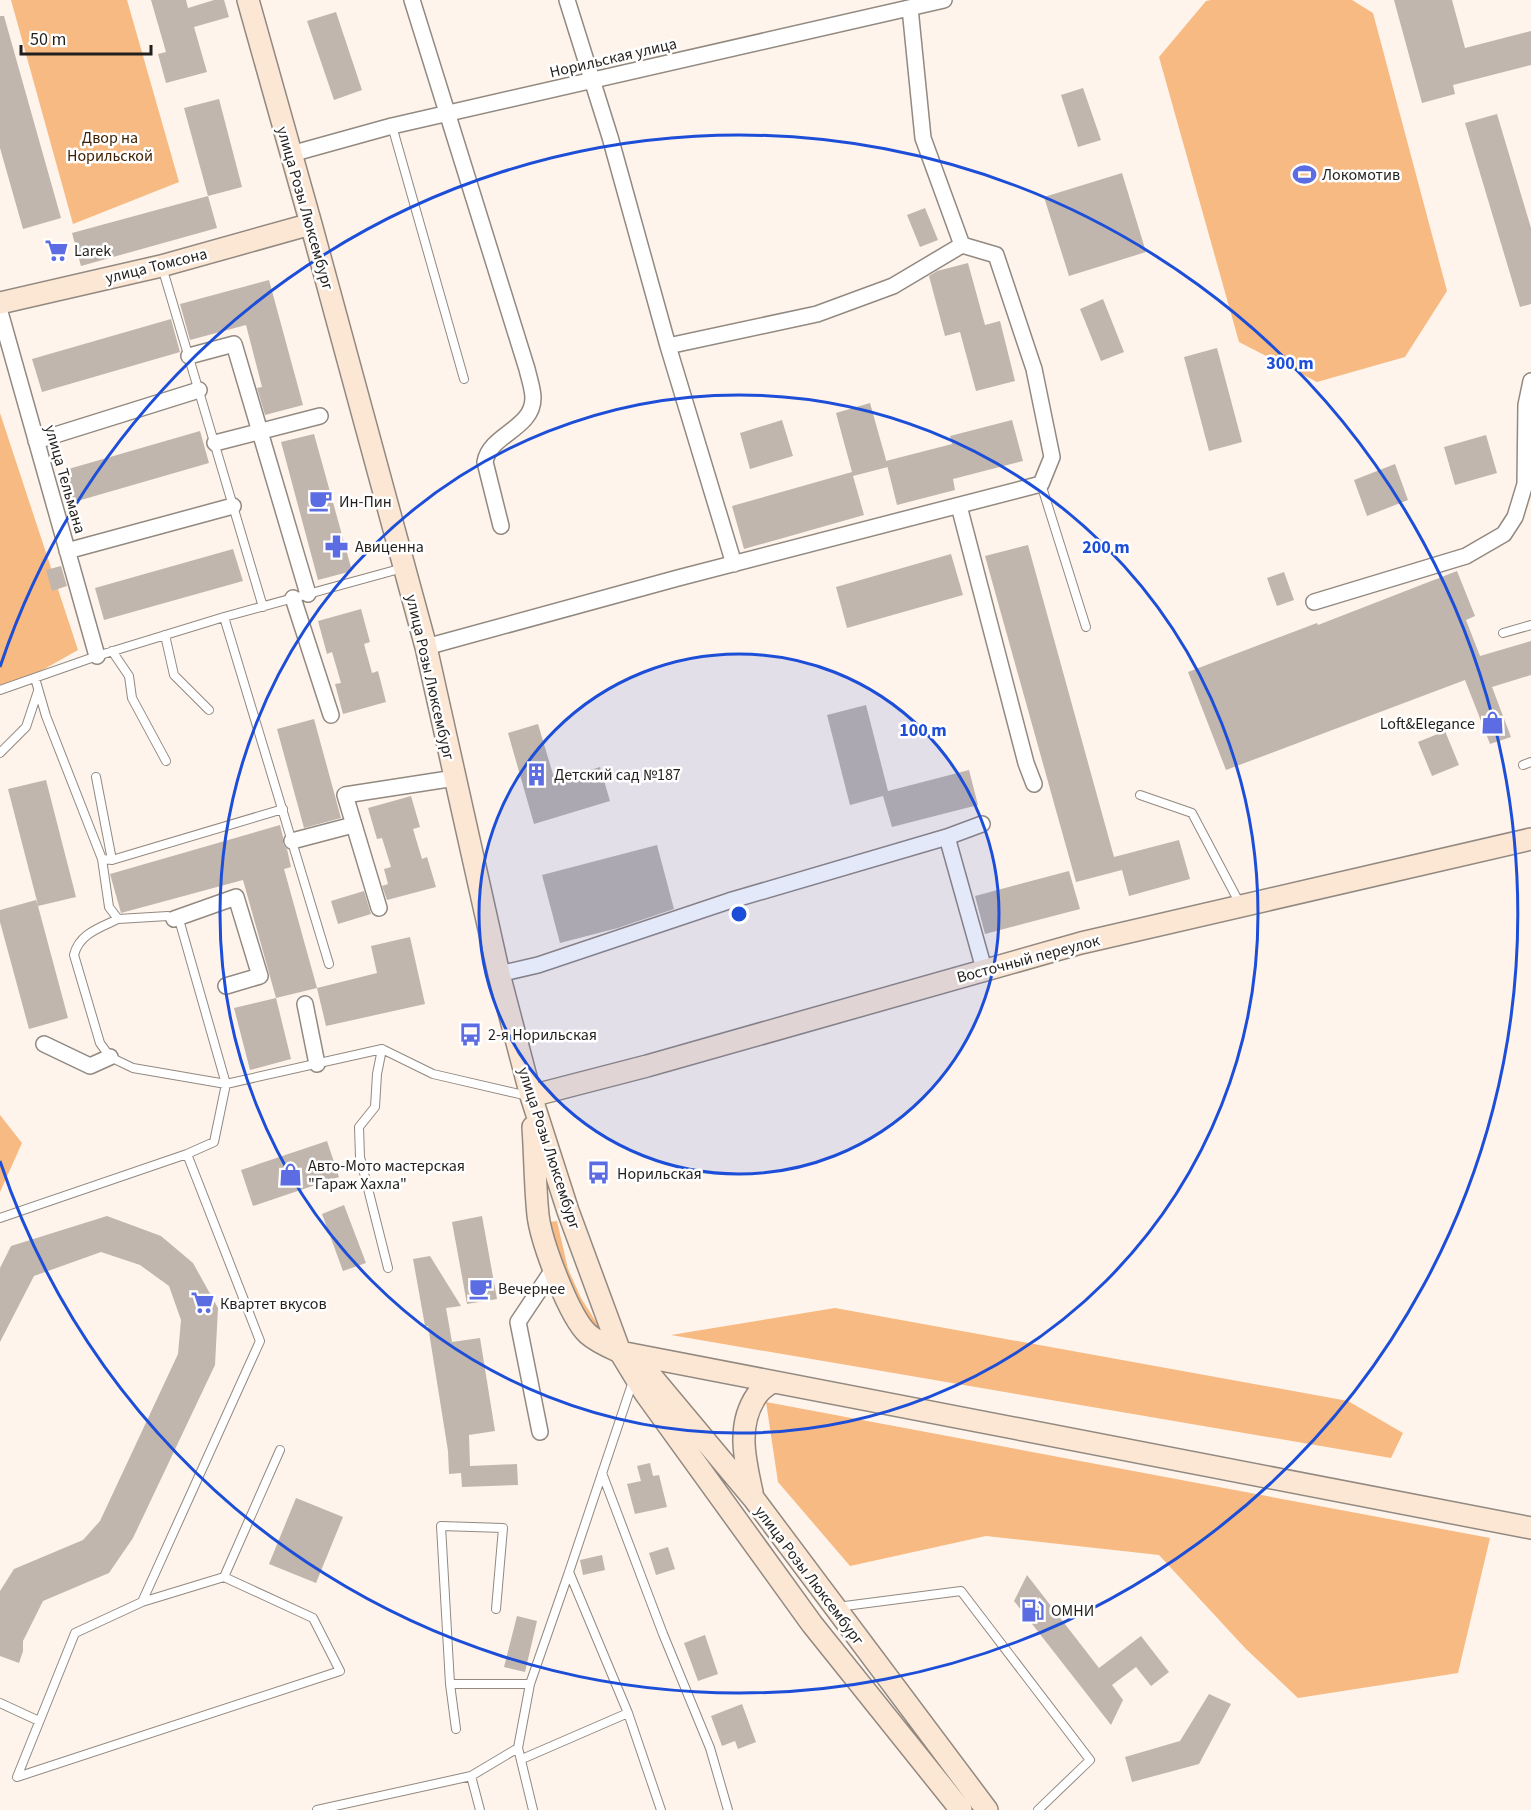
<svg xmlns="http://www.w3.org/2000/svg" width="1531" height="1810" viewBox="0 0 1531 1810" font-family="'Source Sans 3',sans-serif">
  <rect width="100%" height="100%" fill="#fef4eb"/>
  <path fill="#f7ba82" d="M 11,0 L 127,0 L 179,182 L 73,224 Z
    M 1211,0 L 1352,0 L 1373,13 L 1447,291 L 1405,357 L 1317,382 L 1239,342 L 1159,57 L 1206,1 Z
    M 0,413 L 78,650 L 0,694 Z
    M 0,1115 L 22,1143 L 0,1192 Z
    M 557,1221 L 568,1269 L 581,1298 L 603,1333 L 589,1322 L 557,1257 L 549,1222 Z
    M 835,1308 L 1348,1401 L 1403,1433 L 1391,1458 L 671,1335 Z
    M 766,1402 L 1490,1538 L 1458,1673 L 1298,1698 L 1246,1649 L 1159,1555 L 986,1536 L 850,1566 L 778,1482 Z"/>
  <path fill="#c0b6ae" d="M 151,0 L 186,0 L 188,8 L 214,0 L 224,0 L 229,17 L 194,27 L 207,72 L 166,83 L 158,54 L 166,52 Z
    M 1394,0 L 1452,0 L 1465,48 L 1531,31 L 1531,65 L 1453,85 L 1455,94 L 1422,103 Z
    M 336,12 L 362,90 L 334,100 L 307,21 Z
    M 0,16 L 4,16 L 61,218 L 23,229 L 0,148 Z
    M 1083,88 L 1101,140 L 1078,147 L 1061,95 Z
    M 219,99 L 242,187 L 208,196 L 184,108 Z
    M 1497,114 L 1531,228 L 1531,304 L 1520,307 L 1465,123 Z
    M 1122,173 L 1146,252 L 1069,276 L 1044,197 Z
    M 208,196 L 217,228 L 81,266 L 72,233 Z
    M 925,208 L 938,240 L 920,247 L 907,215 Z
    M 968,263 L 985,325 L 1000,321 L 1015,381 L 976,391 L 960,332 L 945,336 L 929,276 L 937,271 Z
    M 269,280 L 303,405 L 265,415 L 257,388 L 262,387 L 246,325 L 190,340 L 180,304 Z
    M 1103,299 L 1124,352 L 1101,361 L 1080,309 Z
    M 171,319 L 180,352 L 42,392 L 32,359 Z
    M 1217,348 L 1242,442 L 1209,451 L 1184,357 Z
    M 870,403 L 888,467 L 853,476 L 864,515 L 744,549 L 732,506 L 852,472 L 836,413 Z
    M 782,420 L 793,456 L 750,469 L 740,433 Z
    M 1012,420 L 1023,461 L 953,479 L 955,490 L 897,505 L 886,461 L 952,444 L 950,436 Z
    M 200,431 L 209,463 L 74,502 L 65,470 Z
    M 314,434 L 352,571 L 318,580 L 281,442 Z
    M 1486,435 L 1497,473 L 1455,485 L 1444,447 Z
    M 1395,464 L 1408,500 L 1367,516 L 1354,480 Z
    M 1028,545 L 1114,857 L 1179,840 L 1190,879 L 1129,896 L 1122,870 L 1076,882 L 985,556 Z
    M 233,549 L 243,581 L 104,620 L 95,588 Z
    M 951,554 L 963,595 L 847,628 L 836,587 Z
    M 61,566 L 67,586 L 52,591 L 46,570 Z
    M 1457,571 L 1475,616 L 1466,620 L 1480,656 L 1531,641 L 1531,675 L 1492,687 L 1511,737 L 1490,744 L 1465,680 L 1226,770 L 1188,672 L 1317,623 L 1318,625 Z
    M 1284,572 L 1294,600 L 1277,606 L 1267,578 Z
    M 361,609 L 370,642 L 364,644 L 372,673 L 378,671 L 386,702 L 343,714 L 335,684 L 341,683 L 332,652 L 327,654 L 318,621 Z
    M 866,705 L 888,791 L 969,770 L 978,805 L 892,827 L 883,796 L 850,805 L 827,715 Z
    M 314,719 L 341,818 L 304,828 L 277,729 Z
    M 538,724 L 555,781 L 600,767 L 610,801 L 534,824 L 508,733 Z
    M 1445,731 L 1459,765 L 1432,776 L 1418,742 Z
    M 46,780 L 76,897 L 38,906 L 68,1018 L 29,1029 L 0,922 L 0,910 L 36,900 L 38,905 L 8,789 Z
    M 411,796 L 420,827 L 413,829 L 422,859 L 427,857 L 436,887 L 387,900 L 382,886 L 388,884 L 384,869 L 391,867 L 382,838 L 377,839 L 368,808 Z
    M 280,825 L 283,837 L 283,844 L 287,849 L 291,867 L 284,869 L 317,988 L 276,998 L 243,880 L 121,913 L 110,874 Z
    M 657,845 L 674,909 L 618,928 L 560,943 L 542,875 Z
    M 1069,871 L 1080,909 L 985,934 L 975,896 Z
    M 364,891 L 371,914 L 338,924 L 331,901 Z
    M 410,937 L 425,1004 L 326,1026 L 317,988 L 377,973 L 371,946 Z
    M 276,998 L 291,1059 L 250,1070 L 234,1008 Z
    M 327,1141 L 339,1177 L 253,1206 L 241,1170 Z
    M 344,1205 L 366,1263 L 343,1271 L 322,1214 Z
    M 107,1216 L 161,1236 L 193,1263 L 218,1308 L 215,1365 L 133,1538 L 109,1573 L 43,1601 L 23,1641 L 23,1651 L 19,1663 L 0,1656 L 0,1591 L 14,1569 L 83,1540 L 100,1521 L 178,1354 L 181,1320 L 169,1286 L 140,1265 L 101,1252 L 34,1276 L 0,1342 L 0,1268 L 11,1246 Z
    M 482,1216 L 497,1299 L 467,1304 L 452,1222 Z
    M 430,1256 L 461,1306 L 446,1308 L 452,1342 L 480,1338 L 495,1431 L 469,1435 L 470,1466 L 517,1464 L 518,1485 L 462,1487 L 461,1473 L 449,1474 L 448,1451 L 428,1326 L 425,1326 L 413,1259 Z
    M 650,1463 L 653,1476 L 659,1475 L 667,1507 L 635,1514 L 627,1484 L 641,1481 L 637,1466 Z
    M 296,1498 L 343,1517 L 316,1583 L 269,1564 Z
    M 668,1547 L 675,1569 L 656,1575 L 649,1553 Z
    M 602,1555 L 605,1570 L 583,1575 L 580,1560 Z
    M 1027,1575 L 1099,1668 L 1141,1636 L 1169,1672 L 1151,1686 L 1136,1667 L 1112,1685 L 1123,1700 L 1111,1725 L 1014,1601 Z
    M 517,1616 L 537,1621 L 525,1672 L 504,1667 Z
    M 705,1635 L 718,1674 L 698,1681 L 684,1643 Z
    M 1209,1694 L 1231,1704 L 1199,1764 L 1132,1782 L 1125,1757 L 1180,1741 Z
    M 742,1704 L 756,1742 L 738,1749 L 735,1741 L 722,1746 L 711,1716 Z"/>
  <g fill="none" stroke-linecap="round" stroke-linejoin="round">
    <defs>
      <path id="lane" d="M 392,126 L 464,379
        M 162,267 L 263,607
        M 1041,484 L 1086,627
        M 224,617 L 329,964
        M 1503,633 L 1531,625
        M 165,635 L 174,675 L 209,710
        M 112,651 L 129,676 L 132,698 L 166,761
        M 35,678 L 46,716 L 102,859 L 112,860 L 283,809
        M 0,690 L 97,656 L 224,617 L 403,568
        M 0,753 L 26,727 L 38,691
        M 1523,765 L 1531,762
        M 96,777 L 112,860
        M 1140,795 L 1192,813 L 1240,904
        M 102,859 L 109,907 L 118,919 L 168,916 L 180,923 L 226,1084 L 382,1049 L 433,1074 L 528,1096
        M 118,919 C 99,928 79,934 74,955 L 100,1043 L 110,1057 L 133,1068 L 226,1084 L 214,1142 L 187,1154 L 260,1341 L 142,1602 L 75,1633 L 17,1777 L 340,1671 L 313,1618 L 224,1577 L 142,1602
        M 382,1049 L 377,1074 L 375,1107 L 359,1127 L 360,1157 L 388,1268
        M 0,1218 L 187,1154
        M 602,1473 L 663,1634 L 710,1748 L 728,1810
        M 569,1572 L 628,1713 L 661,1810
        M 224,1577 L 280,1450
        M 837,1607 L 961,1591 L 1090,1760 L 1038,1810
        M 496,1609 L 503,1528 L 441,1526 L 450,1684 L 530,1684
        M 450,1684 L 456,1729
        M 0,1703 L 39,1721
        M 522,1759 L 628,1713
        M 471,1776 L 480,1810
        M 317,1810 L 471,1776 L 518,1748
        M 533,1810 L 518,1748 L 530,1684 L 569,1572 L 633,1381"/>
      <path id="street" d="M 412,0 L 527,369 C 529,378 533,389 533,398 C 533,429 490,434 485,462 L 501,526
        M 567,0 L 610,137 L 668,346 L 734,564
        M 291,154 L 392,126 L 944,0
        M 0,312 L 97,656
        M 668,346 L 817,314 L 893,286 L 962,245 L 923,138 L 910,8
        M 189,356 L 234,344 L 308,594
        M 36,441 L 199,390
        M 215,443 L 320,416
        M 959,506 L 1026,763 L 1034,784
        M 67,551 L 233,506
        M 293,598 L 331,715
        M 1314,602 L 1466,556 L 1504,534 L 1515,517 L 1525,484 L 1526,405 L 1531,381
        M 426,647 L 678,578 L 1041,484 L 1052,457 L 1034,369 L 996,255 L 962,245
        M 947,837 L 984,969
        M 292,841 L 353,825
        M 379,908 L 345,795 L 455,778
        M 174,919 L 236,897 L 260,976 L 226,986
        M 499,974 L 538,965 L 729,901 L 947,837 L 982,824
        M 305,1004 L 317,1064
        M 44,1044 L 90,1066 L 110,1057
        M 540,1432 L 518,1322 L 554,1268"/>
      <path id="secondary" d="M 248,0 L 311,224 L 426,647 L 499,974 L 531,1096 L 568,1211 L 620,1352 L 645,1393 L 812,1624 L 961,1810
        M 0,303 L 161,266 L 311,224
        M 531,1096 L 647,1066 L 1081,943 L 1531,839
        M 533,1127 C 535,1156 535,1186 538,1215 C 541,1241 569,1317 588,1334 C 597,1342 609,1347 620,1352 L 1531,1528
        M 636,1362 L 642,1365 L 754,1499 L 987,1810
        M 752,1492 C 745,1460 736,1425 757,1395 C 760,1391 766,1386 771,1383"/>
    </defs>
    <use href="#lane" stroke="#928981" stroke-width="10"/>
    <use href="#street" stroke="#928981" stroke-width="18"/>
    <use href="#secondary" stroke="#928981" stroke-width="24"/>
    <use href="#lane" stroke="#fff" stroke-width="8"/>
    <use href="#street" stroke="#fff" stroke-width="15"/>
    <use href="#secondary" stroke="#fce7d4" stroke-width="21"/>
  </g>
  <circle cx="739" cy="914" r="260" fill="#1d4ed8" fill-opacity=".12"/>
  <g fill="none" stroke="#1d4ed8" stroke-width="3">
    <circle cx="739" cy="914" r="260"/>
    <circle cx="739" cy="914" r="519"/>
    <path d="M0 667A779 779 0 1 1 0 1161"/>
  </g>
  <defs>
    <symbol id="stadium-bare" viewBox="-9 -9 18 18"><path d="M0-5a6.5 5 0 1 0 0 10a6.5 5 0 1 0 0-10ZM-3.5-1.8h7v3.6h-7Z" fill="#5c6ce3" stroke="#fff" stroke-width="2.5" paint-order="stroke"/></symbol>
    <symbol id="supermarket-bare" viewBox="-9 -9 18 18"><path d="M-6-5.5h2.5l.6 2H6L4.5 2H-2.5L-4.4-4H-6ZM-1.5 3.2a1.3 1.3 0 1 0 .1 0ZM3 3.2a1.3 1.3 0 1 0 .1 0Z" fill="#5c6ce3" stroke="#fff" stroke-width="2.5" paint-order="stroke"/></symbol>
    <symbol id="cafe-bare" viewBox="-9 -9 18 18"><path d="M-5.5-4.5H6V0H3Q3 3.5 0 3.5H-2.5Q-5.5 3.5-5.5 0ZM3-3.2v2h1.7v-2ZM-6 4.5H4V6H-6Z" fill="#5c6ce3" stroke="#fff" stroke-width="2.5" paint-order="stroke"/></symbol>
    <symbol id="pharmacy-bare" viewBox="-9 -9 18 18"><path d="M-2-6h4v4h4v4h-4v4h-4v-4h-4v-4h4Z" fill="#5c6ce3" stroke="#fff" stroke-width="2.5" paint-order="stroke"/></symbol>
    <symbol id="shop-bare" viewBox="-9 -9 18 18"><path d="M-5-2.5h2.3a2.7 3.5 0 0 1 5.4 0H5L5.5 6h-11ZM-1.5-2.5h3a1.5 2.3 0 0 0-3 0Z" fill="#5c6ce3" stroke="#fff" stroke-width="2.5" paint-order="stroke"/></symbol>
    <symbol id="building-bare" viewBox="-9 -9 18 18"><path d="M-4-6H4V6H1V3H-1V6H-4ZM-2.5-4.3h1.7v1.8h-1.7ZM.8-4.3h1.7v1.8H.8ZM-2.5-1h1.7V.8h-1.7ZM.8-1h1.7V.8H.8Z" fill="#5c6ce3" stroke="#fff" stroke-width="2.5" paint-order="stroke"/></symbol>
    <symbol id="bus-bare" viewBox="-9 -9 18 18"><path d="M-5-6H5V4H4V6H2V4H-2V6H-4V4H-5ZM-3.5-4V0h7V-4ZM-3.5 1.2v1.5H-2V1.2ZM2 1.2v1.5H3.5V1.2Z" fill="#5c6ce3" stroke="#fff" stroke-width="2.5" paint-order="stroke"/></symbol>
    <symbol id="fuel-bare" viewBox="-9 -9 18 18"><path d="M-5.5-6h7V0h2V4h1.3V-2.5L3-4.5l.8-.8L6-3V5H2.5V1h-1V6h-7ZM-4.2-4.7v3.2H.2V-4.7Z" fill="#5c6ce3" stroke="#fff" stroke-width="2.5" paint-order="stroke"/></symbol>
  </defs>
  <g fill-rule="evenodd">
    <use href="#stadium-bare" x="1288" y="158" width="33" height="33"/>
    <use href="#supermarket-bare" x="40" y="234" width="33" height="33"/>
    <use href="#cafe-bare" x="304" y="484" width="33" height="33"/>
    <use href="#pharmacy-bare" x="320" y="530" width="33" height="33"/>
    <use href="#shop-bare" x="1476" y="706" width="33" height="33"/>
    <use href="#building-bare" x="520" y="758" width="33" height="33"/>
    <use href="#bus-bare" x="454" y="1018" width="33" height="33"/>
    <use href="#bus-bare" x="582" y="1156" width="33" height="33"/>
    <use href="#shop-bare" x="274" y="1158" width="33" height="33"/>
    <use href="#cafe-bare" x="464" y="1272" width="33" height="33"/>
    <use href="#supermarket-bare" x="186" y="1286" width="33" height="33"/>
    <use href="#fuel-bare" x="1016" y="1594" width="33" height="33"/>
  </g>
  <g text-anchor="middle" stroke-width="5" stroke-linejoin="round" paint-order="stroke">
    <g font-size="16" fill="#231f1c" stroke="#fff">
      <text transform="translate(613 57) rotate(-13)" y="6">Норильская улица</text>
      <text transform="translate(306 208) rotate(74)" y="6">улица Розы Люксембург</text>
      <text transform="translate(156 265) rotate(-14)" y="6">улица Томсона</text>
      <text transform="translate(66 479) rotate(74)" y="6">улица Тельмана</text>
      <text transform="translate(431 677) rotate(77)" y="6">улица Розы Люксембург</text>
      <text transform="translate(1028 958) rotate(-15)" y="6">Восточный переулок</text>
      <text transform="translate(550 1148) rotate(72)" y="6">улица Розы Люксембург</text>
      <text transform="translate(810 1575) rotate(53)" y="6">улица Розы Люксембург</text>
    </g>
    <g font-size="16" fill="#3f2100" stroke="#fff">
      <text x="110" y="143">Двор на<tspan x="110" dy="18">Норильской</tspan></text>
    </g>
    <g font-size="16" fill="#231f1c" stroke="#fff" text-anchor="start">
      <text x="1322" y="180">Локомотив</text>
      <text x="74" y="256">Larek</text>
      <text x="339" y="507">Ин-Пин</text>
      <text x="355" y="552">Авиценна</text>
      <text x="1475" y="729" text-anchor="end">Loft&amp;Elegance</text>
      <text x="554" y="780">Детский сад №187</text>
      <text x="488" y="1040">2-я Норильская</text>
      <text x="308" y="1171">Авто-Мото мастерская<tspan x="308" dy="18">"Гараж Хахла"</tspan></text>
      <text x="617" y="1179">Норильская</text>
      <text x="498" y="1294">Вечернее</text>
      <text x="220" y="1309">Квартет вкусов</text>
      <text x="1051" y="1616">ОМНИ</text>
    </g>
  </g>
  <circle cx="739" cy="914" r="9" fill="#1d4ed8" stroke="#fff" stroke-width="3"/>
  <g font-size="18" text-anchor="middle" font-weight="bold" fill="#1d4ed8" stroke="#fff" stroke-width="5" stroke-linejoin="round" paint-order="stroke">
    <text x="1290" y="369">300 m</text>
    <text x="1106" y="553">200 m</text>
    <text x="923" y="736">100 m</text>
  </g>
  <path d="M21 45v9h130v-9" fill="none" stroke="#231f1c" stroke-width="3"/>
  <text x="30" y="45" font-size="18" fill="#231f1c" stroke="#ffffff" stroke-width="4.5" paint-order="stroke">50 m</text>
</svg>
